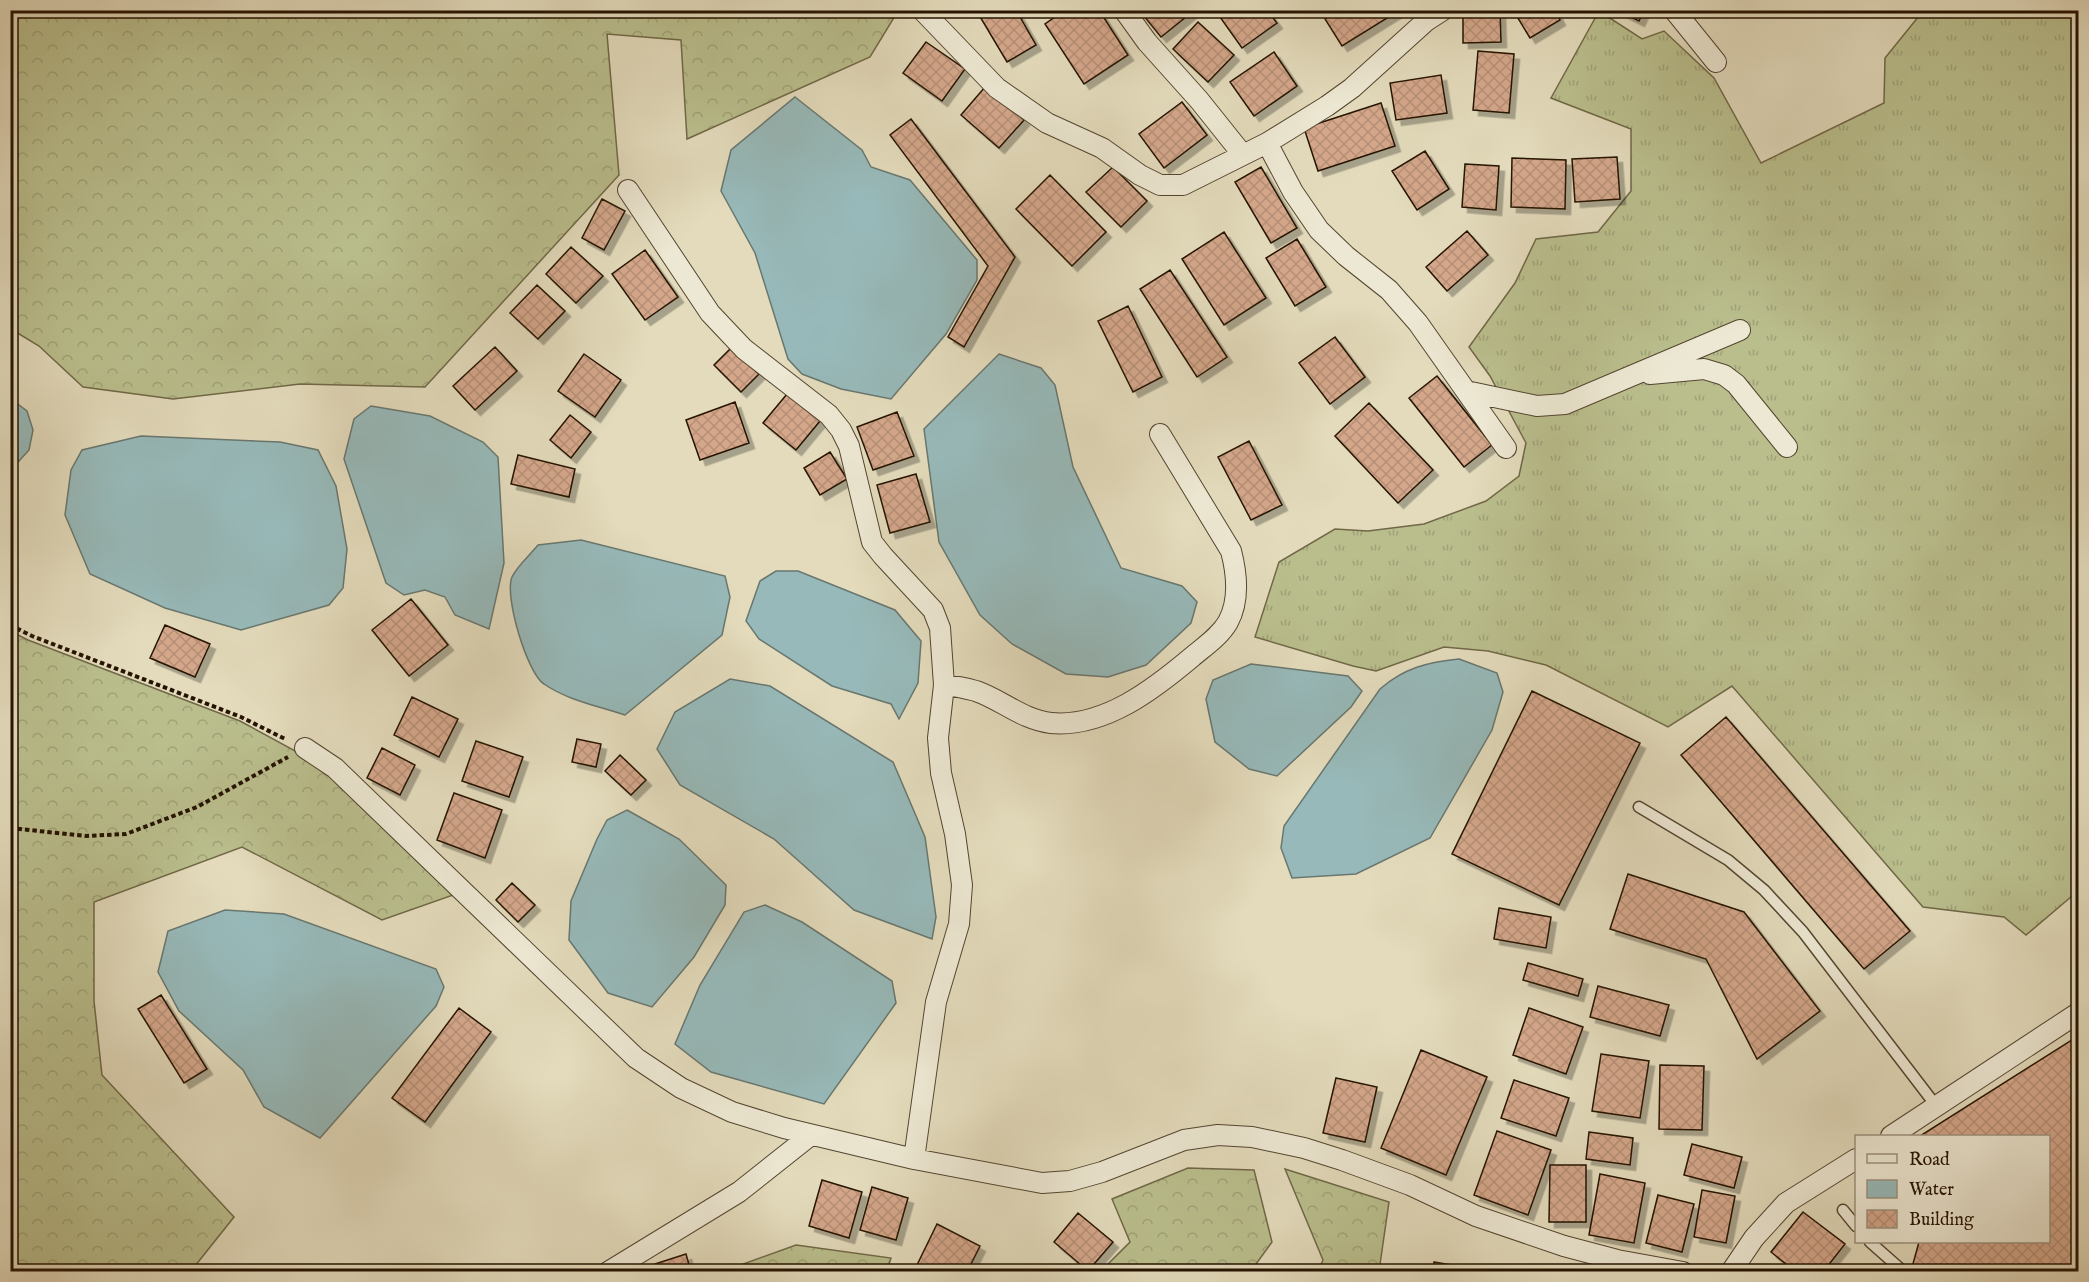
<svg xmlns="http://www.w3.org/2000/svg" width="2089" height="1282" viewBox="0 0 2089 1282" font-family="'IM FELL English',serif">
  <defs>
    <pattern id="grass-tufts" width="24" height="20" patternUnits="userSpaceOnUse" patternTransform="scale(1.5)"><rect width="24" height="20" fill="#babe8d"/><path d="M3 7l-1-3M5 7V3M7 7l1-3M15 17l-1-3M17 17v-4M19 17l1-3" fill="none" stroke="#a0a278"/></pattern>
    <pattern id="forest-crowns" width="20" height="18" patternUnits="userSpaceOnUse" patternTransform="scale(1.5)"><rect width="20" height="18" fill="#babe8d"/><path d="M2 6a3 3 0 1 1 6 0M12 15a3 3 0 1 1 6 0" fill="none" stroke="#a0a278"/></pattern>
    <pattern id="building-cross-hatch" width="8" height="8" patternUnits="userSpaceOnUse" patternTransform="scale(1.5)"><rect width="8" height="8" fill="#d4a78b"/><path d="M0 0l8 8M0 8l8-8" fill="none" stroke="#b68f76"/></pattern>
    <filter id="shadow"><feDropShadow dx="5.5" dy="5.5" stdDeviation="0" flood-color="#0004"/></filter>
  </defs>
  <rect width="100%" height="100%" fill="#e3dbbc"/>
  <filter id="stains"><feTurbulence type="fractalNoise" baseFrequency=".00333" numOctaves="4"/><feColorMatrix values="0 0 0 0 .2 0 0 0 0 .09 0 0 0 0 .02 0 0 0 .5 -.17"/></filter>
  <radialGradient id="worn" r=".72"><stop offset=".6" stop-color="#630" stop-opacity="0"/><stop offset="1" stop-color="#630" stop-opacity=".3"/></radialGradient>
  <path fill="url(#grass-tufts)" stroke="#706847" stroke-width="1.5" d="M 1599,11 L 1642,39 L 1664,31 L 1714,78 L 1761,163 L 1884,103 L 1885,58 L 1923,11 L 2078,11 L 2078,891 L 2026,935 L 2004,917 L 1923,907 L 1732,686 L 1668,727 L 1546,665 L 1488,651 L 1444,647 L 1376,671 L 1353,666 L 1255,637 L 1279,562 L 1335,529 L 1368,531 L 1424,524 L 1486,501 L 1519,476 L 1526,443 L 1490,376 L 1469,347 L 1515,283 L 1536,239 L 1598,232 L 1631,191 L 1631,129 L 1551,98 Z"/>
  <path fill="url(#forest-crowns)" stroke="#706847" stroke-width="1.5" d="M 11,10 L 898,10 L 898,11 L 870,57 L 687,139 L 681,40 L 607,34 L 619,175 L 425,387 L 300,384 L 173,399 L 83,387 L 39,346 L 11,329 Z
    M 10,631 L 28,640 L 240,721 L 332,771 L 456,894 L 382,920 L 242,847 L 94,902 L 94,1001 L 102,1075 L 234,1217 L 191,1271 L 18,1272 L 11,1269 Z
    M 1188,1168 L 1254,1170 L 1272,1242 L 1251,1271 L 1101,1271 L 1130,1242 L 1112,1199 Z
    M 1285,1169 L 1389,1202 L 1379,1271 L 1318,1271 L 1323,1260 Z
    M 796,1245 L 891,1258 L 887,1271 L 724,1271 Z"/>
  <path fill="#97b9b9" stroke="#69776f" stroke-width="1.5" d="M 795,97 L 862,150 L 871,167 L 910,180 L 977,260 L 977,280 L 946,334 L 891,399 L 841,389 L 802,374 L 788,359 L 755,253 L 721,191 L 731,150 Z
    M 999,354 L 1041,368 L 1055,385 L 1073,467 L 1121,568 L 1182,586 L 1197,602 L 1191,623 L 1146,665 L 1108,677 L 1066,674 L 1012,644 L 980,615 L 939,542 L 924,429 Z
    M 11,399 L 27,411 L 33,430 L 29,450 L 11,470 Z
    M 371,406 L 430,416 L 483,442 L 498,457 L 504,563 L 489,629 L 455,615 L 445,597 L 425,590 L 404,595 L 386,583 L 344,459 L 354,419 Z
    M 141,436 L 280,442 L 318,450 L 336,486 L 347,549 L 343,588 L 329,605 L 241,630 L 165,608 L 90,574 L 65,515 L 71,470 L 82,450 Z
    M 581,540 L 725,576 L 730,597 L 722,635 L 625,715 C 598,706 567,700 544,684 C 527,673 504,596 512,577 C 517,566 530,555 538,545 Z
    M 776,571 L 798,571 L 895,610 L 921,641 L 918,683 L 899,719 L 891,704 L 832,686 L 759,639 L 746,621 L 760,581 Z
    M 1459,659 L 1497,673 L 1503,692 L 1492,730 L 1430,838 L 1356,874 L 1292,878 L 1281,848 L 1284,826 L 1380,689 C 1404,668 1428,662 1459,659 Z
    M 1251,664 L 1348,676 L 1362,691 L 1351,707 L 1277,776 L 1249,769 L 1215,742 L 1206,699 L 1213,680 Z
    M 730,679 L 770,686 L 893,762 L 925,837 L 936,917 L 932,939 L 854,910 L 774,839 L 680,785 L 657,749 L 675,712 Z
    M 627,810 L 679,839 L 726,885 L 725,905 L 694,957 L 652,1007 L 608,993 L 569,940 L 571,901 L 597,839 L 607,820 Z
    M 765,905 L 802,922 L 892,981 L 896,1003 L 824,1104 L 711,1072 L 675,1044 L 700,985 L 744,912 Z
    M 225,910 L 284,914 L 436,969 L 444,987 L 436,1006 L 320,1138 L 264,1107 L 243,1070 L 179,1011 L 158,972 L 168,931 Z"/>
  <path fill="url(#building-cross-hatch)" stroke="#251301" stroke-width="1.5" filter="url(#shadow)" d="M 976,10 L 1016,10 L 1036,45 L 1007,62 Z
    M 1065,10 L 1099,10 L 1128,55 L 1084,84 L 1045,24 Z
    M 1139,10 L 1190,10 L 1191,13 L 1161,37 Z
    M 1215,10 L 1267,10 L 1277,23 L 1242,48 Z
    M 1337,10 L 1400,10 L 1342,46 L 1325,19 Z
    M 1463,10 L 1500,10 L 1501,42 L 1463,43 Z
    M 1513,10 L 1555,10 L 1560,20 L 1530,38 Z
    M 1617,10 L 1644,10 L 1639,21 Z
    M 1198,22 L 1234,55 L 1208,82 L 1173,49 Z
    M 926,42 L 965,69 L 942,101 L 903,73 Z
    M 1478,51 L 1514,54 L 1509,113 L 1473,110 Z
    M 1274,52 L 1297,86 L 1254,116 L 1230,82 Z
    M 1441,75 L 1447,113 L 1396,120 L 1390,83 Z
    M 985,87 L 1024,120 L 999,148 L 961,115 Z
    M 1182,102 L 1207,135 L 1164,168 L 1139,134 Z
    M 1381,103 L 1395,146 L 1318,171 L 1304,128 Z
    M 911,119 L 1015,257 L 964,347 L 948,337 L 988,266 L 890,135 Z
    M 1425,151 L 1449,189 L 1417,210 L 1392,171 Z
    M 1617,157 L 1620,199 L 1575,202 L 1572,159 Z
    M 1512,158 L 1566,160 L 1565,209 L 1511,207 Z
    M 1465,164 L 1499,166 L 1496,210 L 1462,207 Z
    M 1113,167 L 1147,201 L 1121,227 L 1086,192 Z
    M 1261,167 L 1297,228 L 1271,243 L 1235,182 Z
    M 1050,175 L 1106,232 L 1072,266 L 1016,209 Z
    M 602,199 L 625,211 L 604,250 L 582,238 Z
    M 1467,231 L 1488,255 L 1447,291 L 1426,267 Z
    M 1224,232 L 1266,298 L 1224,325 L 1182,259 Z
    M 1297,239 L 1326,287 L 1295,306 L 1266,258 Z
    M 571,247 L 603,276 L 576,303 L 546,274 Z
    M 645,250 L 678,297 L 645,320 L 612,274 Z
    M 1170,270 L 1227,357 L 1197,377 L 1140,289 Z
    M 537,285 L 565,311 L 538,339 L 510,313 Z
    M 1128,306 L 1162,377 L 1133,392 L 1098,321 Z
    M 1335,337 L 1365,377 L 1330,404 L 1299,363 Z
    M 495,347 L 517,371 L 475,410 L 453,386 Z
    M 731,348 L 759,374 L 741,392 L 714,365 Z
    M 584,354 L 621,380 L 595,417 L 558,391 Z
    M 1437,376 L 1492,445 L 1464,467 L 1409,398 Z
    M 787,394 L 820,421 L 796,450 L 763,423 Z
    M 735,402 L 749,443 L 700,460 L 686,420 Z
    M 1369,403 L 1433,470 L 1398,503 L 1335,436 Z
    M 897,412 L 914,456 L 873,470 L 857,427 Z
    M 570,415 L 591,432 L 571,458 L 550,440 Z
    M 1249,441 L 1282,505 L 1251,520 L 1218,457 Z
    M 830,452 L 847,479 L 820,495 L 804,468 Z
    M 518,455 L 575,469 L 569,497 L 511,484 Z
    M 916,474 L 930,522 L 890,533 L 877,485 Z
    M 411,599 L 448,645 L 409,676 L 372,630 Z
    M 165,625 L 210,644 L 195,677 L 150,658 Z
    M 1532,691 L 1640,743 L 1559,905 L 1452,854 Z
    M 412,697 L 458,719 L 439,757 L 394,735 Z
    M 1726,717 L 1910,931 L 1864,969 L 1681,755 Z
    M 577,739 L 601,744 L 596,767 L 572,762 Z
    M 476,741 L 523,757 L 509,797 L 462,781 Z
    M 382,748 L 415,765 L 400,795 L 367,778 Z
    M 620,755 L 646,780 L 631,795 L 605,771 Z
    M 454,793 L 502,810 L 485,858 L 437,840 Z
    M 1628,874 L 1744,912 L 1820,1011 L 1757,1059 L 1706,959 L 1610,929 Z
    M 512,883 L 535,905 L 518,922 L 496,900 Z
    M 1499,908 L 1551,917 L 1546,948 L 1494,939 Z
    M 1528,963 L 1583,979 L 1578,996 L 1523,980 Z
    M 1598,986 L 1669,1005 L 1660,1036 L 1590,1017 Z
    M 161,995 L 207,1069 L 184,1083 L 138,1009 Z
    M 459,1008 L 491,1032 L 425,1122 L 392,1098 Z
    M 1529,1008 L 1583,1027 L 1566,1074 L 1513,1055 Z
    M 2078,1036 L 2078,1272 L 1911,1271 L 1919,1242 L 2048,1242 L 2048,1136 L 1920,1136 Z
    M 1421,1050 L 1487,1077 L 1446,1175 L 1381,1148 Z
    M 1601,1054 L 1649,1061 L 1640,1118 L 1592,1111 Z
    M 1660,1065 L 1704,1066 L 1702,1130 L 1659,1129 Z
    M 1336,1078 L 1377,1087 L 1365,1142 L 1323,1133 Z
    M 1514,1080 L 1569,1098 L 1556,1136 L 1501,1118 Z
    M 1497,1131 L 1551,1150 L 1528,1215 L 1474,1195 Z
    M 1589,1132 L 1633,1138 L 1630,1165 L 1586,1159 Z
    M 1692,1144 L 1742,1157 L 1734,1188 L 1684,1175 Z
    M 1550,1165 L 1586,1165 L 1586,1222 L 1549,1222 Z
    M 1600,1174 L 1645,1183 L 1634,1243 L 1589,1235 Z
    M 822,1180 L 862,1192 L 849,1238 L 809,1226 Z
    M 872,1187 L 908,1198 L 896,1240 L 860,1230 Z
    M 1702,1190 L 1735,1196 L 1726,1243 L 1694,1237 Z
    M 1658,1195 L 1694,1204 L 1682,1252 L 1646,1243 Z
    M 1803,1212 L 1845,1244 L 1823,1272 L 1796,1272 L 1771,1252 Z
    M 1078,1213 L 1113,1242 L 1088,1271 L 1054,1242 Z
    M 937,1224 L 980,1246 L 967,1272 L 930,1272 L 917,1265 Z
    M 686,1254 L 691,1272 L 658,1272 L 655,1264 Z
    M 1434,1262 L 1482,1270 L 1481,1272 L 1433,1272 Z"/>
  <g fill="none" stroke-linecap="round" stroke-linejoin="round">
    <defs>
      <path id="service" d="M 1639,807 L 1728,860 L 1764,890 L 1803,932 L 1937,1107
        M 1843,1210 L 1856,1226
        M 1870,1242 L 1904,1272"/>
      <path id="minor" d="M 922,10 L 997,88 L 1047,123 L 1102,148 L 1140,175 L 1160,185 L 1183,185 L 1267,143 L 1327,106 L 1352,88 L 1426,21 L 1443,10
        M 1124,10 L 1147,42 L 1199,100 L 1243,155
        M 1674,10 L 1716,62
        M 1267,143 L 1293,192 L 1319,230 L 1346,256 L 1389,290 L 1418,323 L 1506,448
        M 628,190 L 710,313 L 744,349 L 829,415 L 841,430 L 849,446 L 872,542 L 883,556 L 933,610 L 940,628 L 944,685 L 938,738 L 941,773 L 955,834 L 962,885 L 959,924 L 936,1002 L 914,1159
        M 1650,374 L 1704,369 L 1724,375 L 1736,384 L 1787,447
        M 1466,391 L 1537,406 L 1565,404 L 1740,330
        M 944,685 C 955,686 965,688 976,691 C 1002,700 1023,720 1051,723 C 1104,728 1154,689 1192,657 C 1205,646 1220,636 1228,622 C 1240,600 1237,574 1231,551 L 1160,434
        M 305,748 L 335,768 L 636,1058 L 681,1088 L 732,1112 L 784,1128 L 914,1159 L 1042,1183 L 1070,1181 L 1102,1172 L 1184,1140 L 1218,1135 L 1252,1137 L 1304,1148 L 1342,1160 L 1410,1185 L 1476,1216 L 1564,1246 L 1617,1260 L 1683,1272
        M 1891,1136 L 2078,1013
        M 608,1272 L 739,1192 L 811,1135
        M 1731,1272 L 1754,1238 L 1786,1203 L 1856,1159"/>
    </defs>
    <use href="#service" stroke="#544530" stroke-width="13"/>
    <use href="#minor" stroke="#544530" stroke-width="22"/>
    <path stroke="#251301" stroke-width="4" stroke-dasharray="4.5 3" stroke-linecap="butt" d="M 10,625 L 32,636 L 241,717 L 285,739
      M 10,828 L 86,836 L 126,834 L 197,807 L 288,757"/>
    <use href="#service" stroke="#ede8d3" stroke-width="10"/>
    <use href="#minor" stroke="#ede8d3" stroke-width="20"/>
  </g>
  <rect width="2089" height="1282" fill="none" stroke="#e3dbbc" stroke-width="36"/>
  <rect x="12" y="12" width="2065" height="1258" fill="none" stroke="#251301" stroke-width="3"/>
  <rect x="18" y="18" width="2053" height="1246" fill="none" stroke="#251301" stroke-width="1.5"/>
  <rect x="1855" y="1135" width="195" height="108" fill="#ede8d3" stroke="#9d937f" stroke-width="1.5"/>
  <rect x="1867" y="1154" width="30" height="9" fill="#ede8d3" stroke="#9d937f" stroke-width="1.5"/>
  <text x="1909" y="1165" font-size="18" fill="#251301">Road</text>
  <rect x="1867" y="1180" width="30" height="18" fill="#97b9b9" stroke="#9d937f" stroke-width="1.5"/>
  <text x="1909" y="1195" font-size="18" fill="#251301">Water</text>
  <rect x="1867" y="1210" width="30" height="18" fill="url(#building-cross-hatch)" stroke="#9d937f" stroke-width="1.5"/>
  <text x="1909" y="1225" font-size="18" fill="#251301">Building</text>
  <rect width="100%" height="100%" filter="url(#stains)"/>
  <rect width="100%" height="100%" fill="url(#worn)"/>
</svg>
